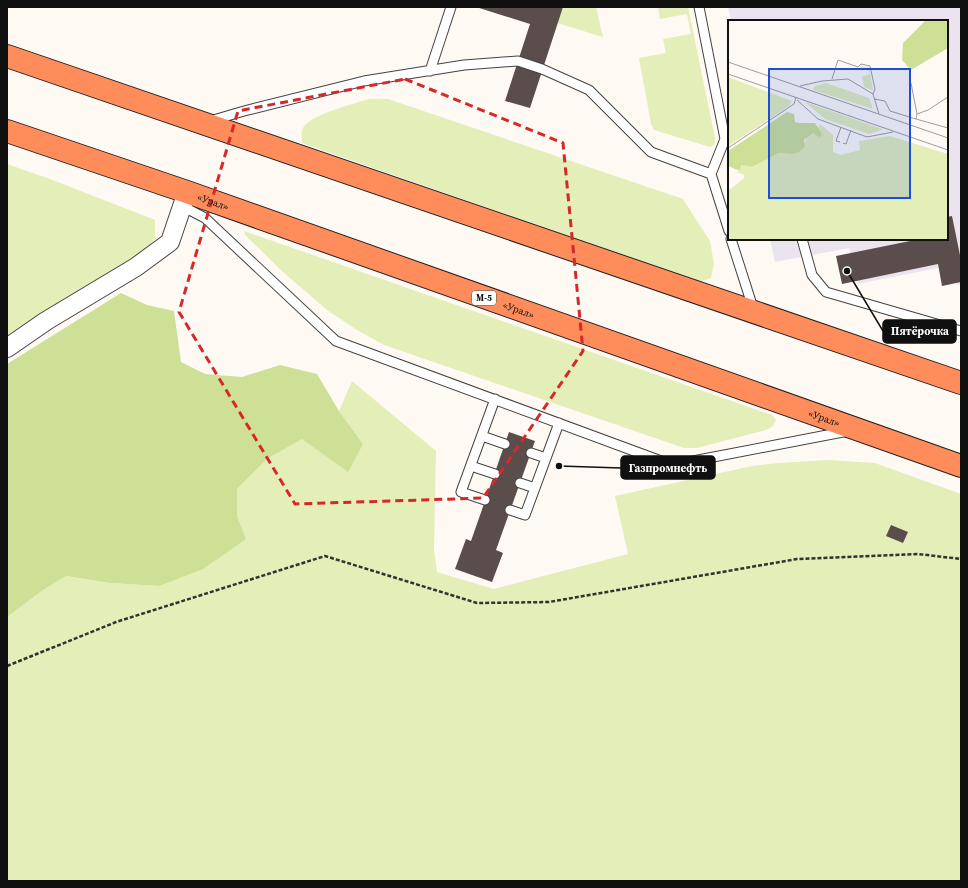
<svg xmlns="http://www.w3.org/2000/svg" width="968" height="888" viewBox="0 0 968 888" font-family="'Source Serif 4',serif">
  <rect width="100%" height="100%" fill="#fff9f4"/>
  <path fill="#ebe4ef" d="M 728,7 L 961,7 L 961,284 L 957,285 L 953,265 L 857,284 L 849,248 L 775,262 L 770,239 L 947,239 L 947,21 L 731,21 Z"/>
  <path fill="#e4eeb8" d="M 563,7 L 596,7 L 603,37 L 557,23 Z
    M 658,7 L 688,7 L 715,138 C 715,143 715,145 710,147 L 654,130 L 651,124 L 639,58 L 666,53 L 663,39 L 691,34 L 687,14 L 660,19 Z
    M 369,99 L 388,99 L 683,199 L 710,241 L 714,264 L 711,278 L 699,282 L 302,143 C 302,138 301,132 303,128 C 309,115 356,103 369,99 Z
    M 7,164 L 50,179 L 155,220 L 155,239 L 140,256 L 7,335 Z
    M 244,231 L 772,415 L 776,420 L 772,427 L 766,430 L 697,448 L 684,448 L 384,345 L 357,330 L 327,310 L 283,272 L 245,235 Z
    M 352,381 L 436,451 L 434,550 L 437,572 L 494,589 L 628,554 L 615,496 L 752,466 L 778,463 L 828,460 L 875,463 L 961,494 L 961,881 L 7,881 L 7,617 L 43,590 L 66,576 L 110,583 L 159,586 L 246,539 L 237,516 L 237,489 L 267,459 L 302,439 L 363,444 L 339,411 Z"/>
  <path fill="#cee096" d="M 121,293 L 147,305 L 174,311 L 181,362 L 205,374 L 242,377 L 280,365 L 317,374 L 339,411 L 363,444 L 348,472 L 302,439 L 267,459 L 237,489 L 237,516 L 246,539 L 203,569 L 159,586 L 110,583 L 66,576 L 43,590 L 7,617 L 7,364 Z"/>
  <path fill="#5a4d4b" d="M 476,7 L 563,7 L 530,108 L 505,101 L 530,24 Z
    M 952,216 L 961,260 L 961,282 L 942,286 L 938,264 L 842,284 L 836,256 L 920,239 L 947,239 L 947,217 Z
    M 509,432 L 535,441 L 496,550 L 503,553 L 492,582 L 455,569 L 466,539 L 471,541 Z
    M 891,525 L 908,532 L 903,543 L 886,536 Z"/>
  <g fill="none" stroke-linecap="round" stroke-linejoin="round">
    <defs>
      <path id="service" d="M 699,7 L 725,139 L 711,174
        M 430,71 L 451,7
        M 210,121 L 244,111 L 364,81 L 464,65 L 518,61 L 542,69 L 589,90 L 651,152 L 711,174 L 729,231
        M 182,206 L 205,218 L 336,341 L 672,465 L 848,431
        M 731,239 L 754,311
        M 802,239 L 812,275 L 826,292 L 961,331
        M 482,436 L 505,444
        M 531,453 L 546,458
        M 471,466 L 495,474
        M 520,483 L 535,488
        M 485,500 L 461,492 L 495,399
        M 510,510 L 525,515 L 559,423"/>
      <path id="minor" d="M 7,348 L 46,321 L 136,267 L 170,242 L 187,192"/>
      <g id="trunk">
        <path d="M 7,56 L 961,383"/>
        <path id="s1" d="M 7,131 L 187,192 L 961,466"/>
      </g>
    </defs>
    <use href="#service" stroke="#434343" stroke-width="11"/>
    <use href="#minor" stroke="#434343" stroke-width="20"/>
    <use href="#trunk" stroke="#212121" stroke-width="24"/>
    <path stroke="#323232" stroke-width="2.5" stroke-dasharray="4 2" stroke-linecap="butt" d="M 7,666 L 116,622 L 325,556 L 477,603 L 549,602 L 797,559 L 918,554 L 961,559"/>
    <use href="#service" stroke="#fff" stroke-width="9"/>
    <use href="#minor" stroke="#fff" stroke-width="18"/>
    <use href="#trunk" stroke="#ff8c5b" stroke-width="22"/>
  </g>
  <path fill="none" stroke="#d62828" stroke-width="3" stroke-dasharray="8 5" stroke-linejoin="round" d="M 405,79 L 563,143 L 583,351 L 483,498 L 295,504 L 179,312 L 238,111 Z"/>
  <g text-anchor="middle" stroke-width="4" stroke-linejoin="round" paint-order="stroke">
    <rect fill="#fff" stroke="#585858" stroke-width="1" x="472" y="291" width="24" height="14" rx="3"/>
    <g font-size="9" font-weight="bold" fill="#101010">
      <text x="484" y="301">М-5</text>
    </g>
    <g font-size="10" fill="#101010" stroke="#fff">
      <text dy="4" stroke="none"><textPath href="#s1" startOffset="218">«Урал»</textPath></text>
      <text dy="4" stroke="none"><textPath href="#s1" startOffset="542">«Урал»</textPath></text>
      <text dy="4" stroke="none"><textPath href="#s1" startOffset="866">«Урал»</textPath></text>
    </g>
  </g>
  <g transform="translate(728 20)">
    <rect width="220" height="220" fill="#fff9f4"/>
    <path d="M 133,46 L 141,47 L 145,70 L 136,67 L 134,57 L 142,54 L 141,51 L 133,48 ZM 0,57 L 64,81 L 61,86 L 0,126 ZM 98,63 L 141,78 L 145,89 L 85,70 L 87,66 ZM 77,82 L 154,109 L 154,110 L 141,114 L 97,99 ZM 92,104 L 105,115 L 105,132 L 113,135 L 132,130 L 131,121 L 162,116 L 220,134 L 220,220 L 0,220 L 0,171 L 16,158 L 16,155 L 8,152 L 12,151 L 12,145 L 24,147 L 51,133 L 64,134 L 76,124 L 80,116 L 85,113 L 92,117 L 94,114 L 90,109 Z" fill="#e4eeb8"/>
    <path d="M 198,0 L 220,0 L 220,28 L 183,50 L 174,40 L 175,23 ZM 59,92 L 66,94 L 67,102 L 71,103 L 87,103 L 94,114 L 92,118 L 85,113 L 76,120 L 77,127 L 71,132 L 64,134 L 51,133 L 24,147 L 13,145 L 12,151 L 0,146 L 0,131 Z" fill="#cee096"/>
    <path fill="none" stroke="#9f9c99" stroke-width="1" d="M 0,42 L 220,118M 0,54 L 220,130M 104,59 L 110,40 L 130,47 L 133,44 L 142,46 L 147,69 L 145,74M 183,63 L 189,94M 72,66 L 94,61 L 120,59 L 145,74 L 151,94M 220,77 L 200,90 L 189,94 L 188,99 L 220,108M 146,79 L 157,81 L 162,91 L 188,99M 69,80 L 90,99 L 139,117 L 165,112M 112,122 L 108,121 L 113,107M 115,123 L 118,124 L 123,110M 0,128 L 66,84 L 68,77"/>
    <path fill="#1d4ed8" fill-opacity="0.15" stroke="#1d4ed8" stroke-width="2" d="M 41,49 L 182,49 L 182,178 L 41,178 Z"/>
    <rect width="220" height="220" fill="none" stroke="#101010" stroke-width="2"/>
  </g>
  <path fill="none" stroke="#101010" stroke-width="1.5" d="M847 271L883 331M559 466L621 468"/>
  <g fill="#101010" stroke="#fff" stroke-width="1.5">
    <circle cx="847" cy="271" r="4"/>
    <circle cx="559" cy="466" r="4"/>
  </g>
  <g fill="#101010" stroke="#101010" stroke-width="1.5">
    <rect x="883" y="320" width="73" height="23" rx="4"/>
    <rect x="621" y="456" width="94" height="23" rx="4"/>
  </g>
  <g font-size="11" text-anchor="middle" font-weight="bold" fill="#fff">
    <text x="920" y="335">Пятёрочка</text>
    <text x="668" y="472">Газпромнефть</text>
  </g>
  <rect width="968" height="888" fill="none" stroke="#101010" stroke-width="16"/>
</svg>
